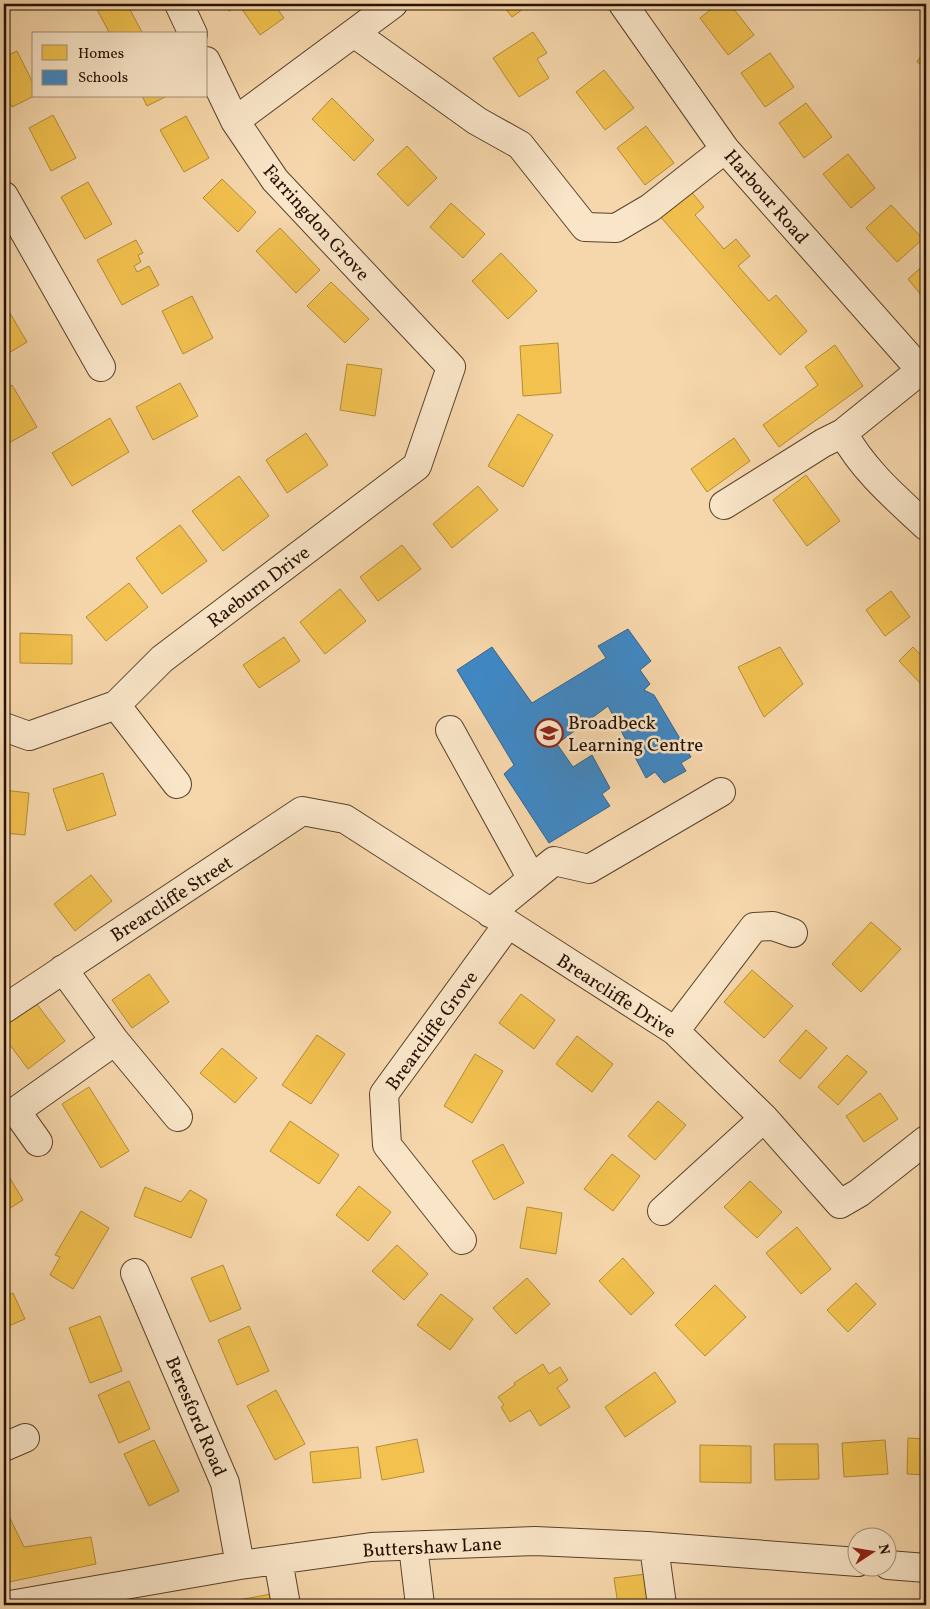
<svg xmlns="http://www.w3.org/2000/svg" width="930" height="1609" viewBox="0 0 930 1609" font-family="Vollkorn,serif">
  <rect width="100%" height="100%" fill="#f6d7ab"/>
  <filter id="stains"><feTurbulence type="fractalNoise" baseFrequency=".004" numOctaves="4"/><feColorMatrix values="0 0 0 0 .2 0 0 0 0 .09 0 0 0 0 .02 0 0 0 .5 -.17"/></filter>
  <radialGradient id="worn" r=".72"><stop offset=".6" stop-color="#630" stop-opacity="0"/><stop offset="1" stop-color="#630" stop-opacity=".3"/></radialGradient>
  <path fill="#f2c14e" stroke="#b48c37" d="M 94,4 L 127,4 L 143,34 L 110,34 Z
    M 224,4 L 274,4 L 284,18 L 260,35 L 239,5 L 229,11 Z
    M 502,4 L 530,4 L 512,17 Z
    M 718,4 L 730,4 L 754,35 L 728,55 L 700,18 Z
    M 533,32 L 547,53 L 537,59 L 549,78 L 519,97 L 493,58 Z
    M 926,48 L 926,68 L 917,62 Z
    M 17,51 L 34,85 L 34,96 L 12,107 L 4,91 L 4,57 Z
    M 770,53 L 794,87 L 765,107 L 741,73 Z
    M 604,70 L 634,108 L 605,130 L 576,92 Z
    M 142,96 L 167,96 L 147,106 Z
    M 332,98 L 374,140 L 354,161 L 312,119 Z
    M 806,103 L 832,137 L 804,158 L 779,123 Z
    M 53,115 L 76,158 L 51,171 L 29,128 Z
    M 186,116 L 209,158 L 184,172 L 160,130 Z
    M 646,126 L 674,163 L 645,185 L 617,148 Z
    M 407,146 L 437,178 L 408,206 L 377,174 Z
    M 848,154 L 875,188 L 851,208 L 823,174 Z
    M 222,179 L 256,212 L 238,232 L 203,198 Z
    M 88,182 L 112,224 L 85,239 L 61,197 Z
    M 689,189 L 704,207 L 695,215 L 724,249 L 736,239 L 750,256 L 738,266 L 769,301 L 776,295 L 807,331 L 780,355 L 659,215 Z
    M 451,203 L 485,234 L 463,258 L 430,227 Z
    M 891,205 L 923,239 L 897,262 L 866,228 Z
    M 280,228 L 320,270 L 296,293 L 256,251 Z
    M 136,240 L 143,253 L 138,255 L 141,262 L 134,266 L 137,272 L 149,266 L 159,285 L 122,305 L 97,260 Z
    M 501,253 L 537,291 L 508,319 L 472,281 Z
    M 926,263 L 926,301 L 908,279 Z
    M 331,282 L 369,319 L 345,343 L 307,306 Z
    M 192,296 L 213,338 L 183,354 L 162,311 Z
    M 4,303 L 27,342 L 4,356 Z
    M 558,343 L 561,393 L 523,396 L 520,346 Z
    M 835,345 L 863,386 L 779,447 L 763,425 L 818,385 L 805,367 Z
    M 347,364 L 382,369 L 375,416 L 340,410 Z
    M 180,383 L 198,416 L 153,440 L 136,407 Z
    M 12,385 L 37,427 L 9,443 L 4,434 L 4,390 Z
    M 518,414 L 553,435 L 523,487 L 488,466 Z
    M 110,418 L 129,452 L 72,486 L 52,453 Z
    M 306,433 L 328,465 L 287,493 L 266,460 Z
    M 734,438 L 750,461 L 707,492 L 691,469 Z
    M 806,475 L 840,521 L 807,546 L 773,500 Z
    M 239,476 L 269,516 L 223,551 L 192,511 Z
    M 478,486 L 498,510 L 452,548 L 433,524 Z
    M 180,525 L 207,561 L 162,594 L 136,558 Z
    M 402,545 L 421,569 L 378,601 L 360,577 Z
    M 129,583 L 148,607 L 106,641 L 86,617 Z
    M 340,589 L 366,621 L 325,654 L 300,622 Z
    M 891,591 L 910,617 L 885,636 L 866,610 Z
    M 20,633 L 72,635 L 72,664 L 20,663 Z
    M 284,637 L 300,661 L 259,688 L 243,665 Z
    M 780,647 L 803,684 L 764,717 L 738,667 Z
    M 913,647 L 921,655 L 926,650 L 926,683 L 923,686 L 899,661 Z
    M 103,773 L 116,815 L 67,831 L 53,789 Z
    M 4,790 L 29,793 L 25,835 L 4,833 Z
    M 91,875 L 112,901 L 75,931 L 54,904 Z
    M 871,922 L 901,949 L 861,992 L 832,964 Z
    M 752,970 L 793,1006 L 764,1038 L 724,1002 Z
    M 149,974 L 169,1002 L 132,1028 L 112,1000 Z
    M 521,994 L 555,1020 L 534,1049 L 499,1023 Z
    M 36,1003 L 65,1041 L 28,1069 L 4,1037 L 4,1027 Z
    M 806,1030 L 827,1048 L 800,1079 L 779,1061 Z
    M 317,1035 L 345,1054 L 311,1104 L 282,1085 Z
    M 577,1036 L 613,1064 L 592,1092 L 556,1064 Z
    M 222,1048 L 257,1078 L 235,1103 L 200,1073 Z
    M 475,1054 L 503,1071 L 472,1123 L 444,1106 Z
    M 847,1055 L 867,1072 L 838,1105 L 818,1087 Z
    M 89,1087 L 129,1151 L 101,1168 L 62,1104 Z
    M 880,1093 L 898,1119 L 864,1142 L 846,1116 Z
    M 658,1101 L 686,1125 L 655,1160 L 628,1136 Z
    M 290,1121 L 339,1155 L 319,1184 L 270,1151 Z
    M 503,1144 L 524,1183 L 494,1200 L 472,1161 Z
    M 612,1154 L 640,1176 L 613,1211 L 584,1189 Z
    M 4,1168 L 23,1200 L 4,1212 Z
    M 750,1181 L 782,1212 L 757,1238 L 724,1207 Z
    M 359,1186 L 391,1212 L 368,1241 L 336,1215 Z
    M 145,1187 L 181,1202 L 190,1190 L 207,1200 L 191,1238 L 134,1216 Z
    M 527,1207 L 562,1213 L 556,1254 L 520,1248 Z
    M 81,1211 L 109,1228 L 73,1289 L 50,1275 L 60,1257 L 55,1255 Z
    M 797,1227 L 831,1269 L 801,1294 L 766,1253 Z
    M 397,1245 L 428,1274 L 404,1300 L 372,1271 Z
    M 623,1258 L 654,1293 L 631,1315 L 599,1281 Z
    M 223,1265 L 241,1309 L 210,1322 L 191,1278 Z
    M 527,1278 L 550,1304 L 516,1334 L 493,1308 Z
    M 856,1283 L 876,1304 L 848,1332 L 827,1310 Z
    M 715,1285 L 746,1317 L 705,1356 L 675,1325 Z
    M 13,1293 L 25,1319 L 4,1328 L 4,1297 Z
    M 441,1294 L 473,1319 L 450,1350 L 417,1325 Z
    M 100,1316 L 122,1371 L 90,1383 L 69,1328 Z
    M 249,1326 L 269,1371 L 237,1385 L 218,1340 Z
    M 543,1364 L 549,1374 L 560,1367 L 568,1380 L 557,1388 L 570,1407 L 540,1426 L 530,1410 L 510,1422 L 501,1407 L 504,1405 L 498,1397 L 515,1385 L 514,1383 Z
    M 655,1372 L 676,1402 L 625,1437 L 605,1407 Z
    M 129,1381 L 150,1429 L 119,1443 L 98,1395 Z
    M 276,1390 L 305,1444 L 275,1460 L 247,1406 Z
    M 908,1438 L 926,1439 L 926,1475 L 907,1474 Z
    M 417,1439 L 424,1472 L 382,1480 L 376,1447 Z
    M 154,1440 L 179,1491 L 149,1506 L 124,1454 Z
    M 885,1440 L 888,1474 L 844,1477 L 842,1443 Z
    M 774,1444 L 818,1444 L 819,1479 L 775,1480 Z
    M 700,1445 L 751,1446 L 751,1483 L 700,1482 Z
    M 358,1447 L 361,1478 L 313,1483 L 310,1452 Z
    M 4,1506 L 24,1547 L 91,1537 L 96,1564 L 4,1583 Z
    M 646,1574 L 650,1605 L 618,1605 L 614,1578 Z
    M 271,1594 L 273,1605 L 212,1605 Z"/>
  <path fill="#3f88c5" stroke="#37648a" d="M 628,629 L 651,661 L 640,670 L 650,684 L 644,690 L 654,695 L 691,757 L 681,763 L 686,771 L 664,783 L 655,772 L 646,778 L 608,706 L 557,744 L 573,767 L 592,755 L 610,788 L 602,794 L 610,806 L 549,843 L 504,774 L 514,765 L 457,670 L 492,647 L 532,703 L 606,658 L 598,646 Z"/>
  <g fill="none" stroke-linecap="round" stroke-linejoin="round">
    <defs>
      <path id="minor" d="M 179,4 L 193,34
        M 623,4 L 725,149 L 926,376
        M 354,33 L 477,121 L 520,145 L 585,227 L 616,228 L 650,208 L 725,149
        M 235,121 L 393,4
        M 4,196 L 101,367
        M 921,370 L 843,433 C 863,470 896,498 926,526
        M 724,505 L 823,443 L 843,433
        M 116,705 L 177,784
        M 4,727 L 29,736 L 116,705 L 162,659 L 417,466 L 451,367 L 275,180 L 235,121 L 206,61
        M 450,730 L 532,879
        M 490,913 L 554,861 L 589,869 L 721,792
        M 63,969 L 115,1041 L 178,1117
        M 4,1009 L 302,811 L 345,819 L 675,1031 L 764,1118 L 840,1204 L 859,1193 L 926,1140
        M 675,1031 L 754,927 L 773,926 L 793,933
        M 38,1142 L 16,1111 L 115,1041
        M 662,1211 L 764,1118
        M 462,1240 L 387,1145 L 384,1094 L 508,924
        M 135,1273 L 225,1483 L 240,1565
        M 4,1447 L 25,1438
        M 413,1546 L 420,1605
        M 654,1547 L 662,1605
        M 278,1560 L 286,1605
        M 888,1565 L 926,1568
        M 10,1605 L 240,1565 L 371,1547 L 535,1541 L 647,1546 L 858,1562"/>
    </defs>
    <use href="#minor" stroke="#59422b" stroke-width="30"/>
    <use href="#minor" stroke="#f9e5c8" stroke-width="28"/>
  </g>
  <defs>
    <symbol id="school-ring" viewBox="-11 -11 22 22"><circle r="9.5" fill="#f9e5c8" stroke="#8f2418" stroke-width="1.5"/><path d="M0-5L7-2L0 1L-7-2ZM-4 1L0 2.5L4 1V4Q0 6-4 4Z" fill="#8f2418"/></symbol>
  </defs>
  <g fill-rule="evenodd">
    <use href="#school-ring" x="533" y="717" width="32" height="32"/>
  </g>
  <g text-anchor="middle" stroke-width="5" stroke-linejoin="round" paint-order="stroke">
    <g font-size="19" fill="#251100" stroke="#f9e5c8">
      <text transform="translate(767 196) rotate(49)" y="7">Harbour Road</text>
      <text transform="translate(317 222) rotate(48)" y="7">Farringdon Grove</text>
      <text transform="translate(258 586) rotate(-37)" y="7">Raeburn Drive</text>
      <text transform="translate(171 898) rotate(-33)" y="7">Brearcliffe Street</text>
      <text transform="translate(617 995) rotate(33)" y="7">Brearcliffe Drive</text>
      <text transform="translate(431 1030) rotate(-54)" y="7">Brearcliffe Grove</text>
      <text transform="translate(197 1416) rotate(67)" y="7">Beresford Road</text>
      <text transform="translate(432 1546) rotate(-3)" y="7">Buttershaw Lane</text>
    </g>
    <g font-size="19" fill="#251100" stroke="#f9e5c8" text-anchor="start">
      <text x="568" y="729">Broadbeck<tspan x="568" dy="22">Learning Centre</tspan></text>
    </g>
  </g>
  <rect width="930" height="1609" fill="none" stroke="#f6d7ab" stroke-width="20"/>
  <rect x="5" y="5" width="920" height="1599" fill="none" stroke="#251100" stroke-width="2.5"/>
  <rect x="10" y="10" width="910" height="1589" fill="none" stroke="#251100"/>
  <rect x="32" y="32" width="175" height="65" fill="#f9e5c8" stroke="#a49078"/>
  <rect x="42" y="45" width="25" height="15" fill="#f2c14e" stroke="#a49078"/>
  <text x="78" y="58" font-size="15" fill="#251100">Homes</text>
  <rect x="42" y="70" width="25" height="15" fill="#3f88c5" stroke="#a49078"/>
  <text x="78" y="82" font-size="15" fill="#251100">Schools</text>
  <g transform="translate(872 1552) rotate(78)"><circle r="24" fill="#f9e5c8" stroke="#a49078"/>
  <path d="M0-4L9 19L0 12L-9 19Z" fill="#8f2418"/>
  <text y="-8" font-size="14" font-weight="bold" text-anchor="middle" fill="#251100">N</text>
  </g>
  <rect width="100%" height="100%" filter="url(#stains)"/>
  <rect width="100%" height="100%" fill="url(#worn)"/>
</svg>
